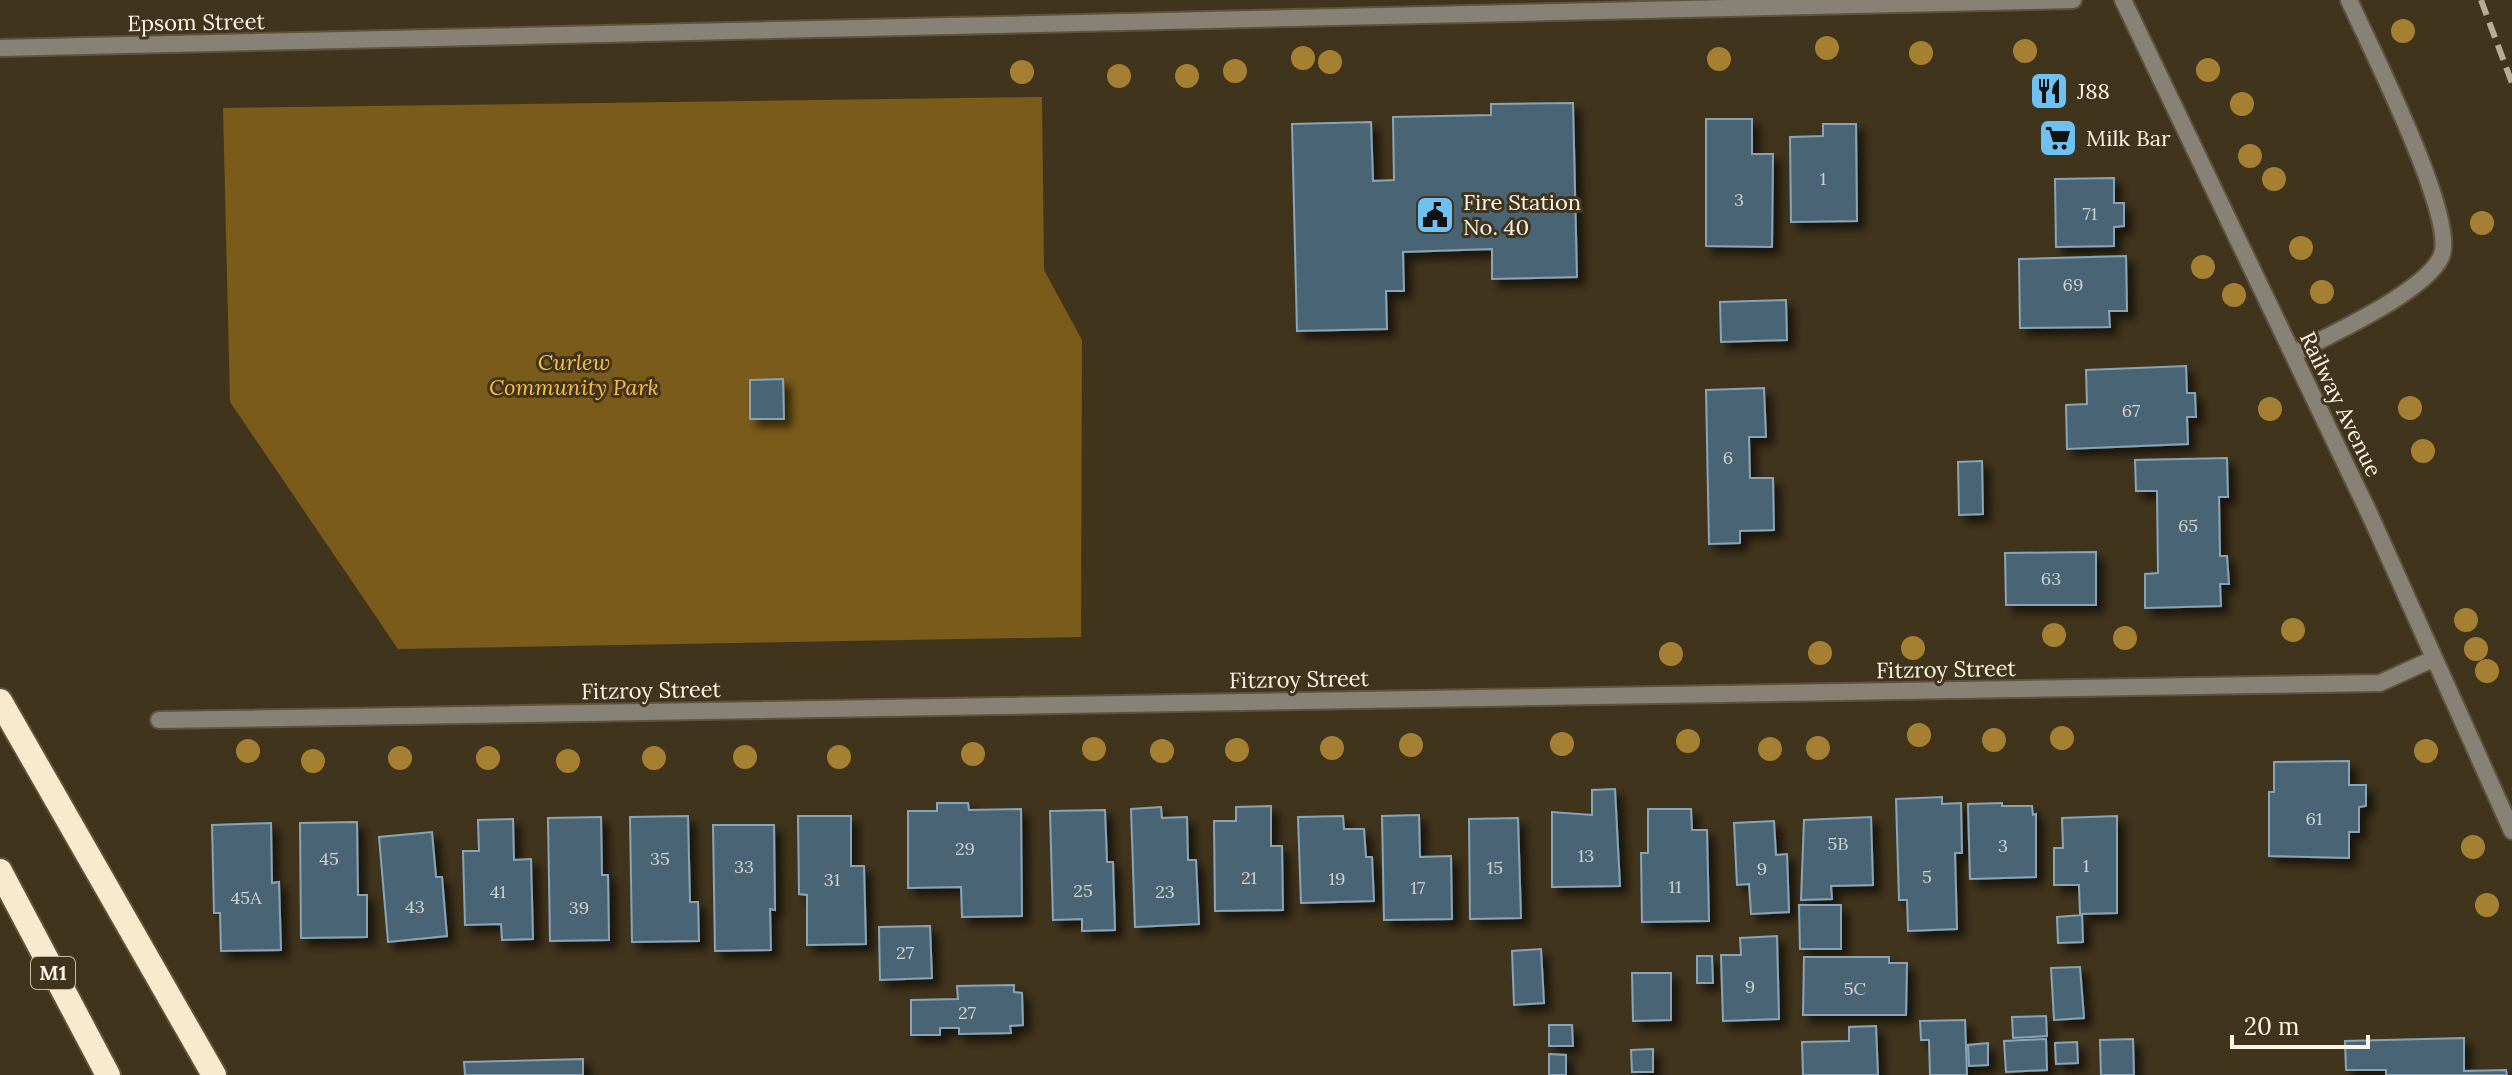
<svg xmlns="http://www.w3.org/2000/svg" width="2512" height="1075" viewBox="0 0 2512 1075" font-family="Lora,serif">
  <defs>
    <filter id="shadow"><feDropShadow dx="7" dy="7" stdDeviation="4" flood-color="#0009"/></filter>
  </defs>
  <rect width="100%" height="100%" fill="#41341d"/>
  <path fill="#7a5b1a" d="M 1042,97 L 1044,270 L 1082,340 L 1081,637 L 398,649 L 230,402 L 223,108 Z"/>
  <path fill="#4a6575" stroke="#88a4b6" stroke-width="2" filter="url(#shadow)" d="M 1573,103 L 1577,277 L 1492,279 L 1492,249 L 1403,252 L 1404,291 L 1386,291 L 1387,329 L 1297,331 L 1292,124 L 1371,122 L 1373,181 L 1394,180 L 1393,117 L 1491,115 L 1491,104 Z
    M 1706,119 L 1752,119 L 1752,154 L 1773,154 L 1772,247 L 1706,246 Z
    M 1823,124 L 1856,124 L 1857,221 L 1791,222 L 1790,137 L 1823,136 Z
    M 2114,178 L 2114,203 L 2124,203 L 2124,226 L 2114,227 L 2114,246 L 2056,247 L 2055,179 Z
    M 2126,256 L 2127,311 L 2109,311 L 2110,327 L 2020,328 L 2019,259 Z
    M 1786,300 L 1787,340 L 1721,342 L 1720,302 Z
    M 2186,366 L 2187,393 L 2195,393 L 2196,417 L 2187,417 L 2188,444 L 2067,449 L 2066,405 L 2087,404 L 2086,370 Z
    M 783,379 L 784,419 L 750,419 L 750,380 Z
    M 1764,388 L 1766,437 L 1749,437 L 1750,478 L 1773,478 L 1774,530 L 1740,531 L 1740,543 L 1709,544 L 1706,390 Z
    M 2227,458 L 2228,497 L 2219,497 L 2220,556 L 2227,556 L 2229,584 L 2220,584 L 2221,606 L 2145,608 L 2145,574 L 2158,573 L 2157,491 L 2136,491 L 2135,460 Z
    M 1982,461 L 1983,514 L 1959,515 L 1958,462 Z
    M 2096,552 L 2096,605 L 2006,605 L 2005,553 Z
    M 2349,761 L 2349,785 L 2366,785 L 2366,806 L 2359,807 L 2359,832 L 2349,832 L 2349,858 L 2269,856 L 2269,792 L 2274,792 L 2274,762 Z
    M 1615,789 L 1620,886 L 1552,887 L 1552,812 L 1592,815 L 1592,790 Z
    M 1942,797 L 1942,804 L 1961,803 L 1962,853 L 1955,853 L 1957,929 L 1908,931 L 1907,900 L 1899,900 L 1896,799 Z
    M 937,803 L 968,803 L 969,810 L 1021,809 L 1022,916 L 962,917 L 961,887 L 908,888 L 908,811 L 937,811 Z
    M 2002,803 L 2002,806 L 2032,806 L 2033,815 L 2036,814 L 2036,877 L 1970,879 L 1968,804 Z
    M 1271,806 L 1271,846 L 1282,846 L 1283,910 L 1215,911 L 1214,821 L 1236,821 L 1236,807 Z
    M 1161,807 L 1162,818 L 1187,817 L 1188,860 L 1196,860 L 1199,924 L 1135,927 L 1131,809 Z
    M 1648,809 L 1691,809 L 1692,830 L 1707,830 L 1709,921 L 1642,922 L 1641,853 L 1648,853 Z
    M 1105,810 L 1107,862 L 1113,862 L 1115,930 L 1082,931 L 1082,919 L 1053,920 L 1050,811 Z
    M 1419,815 L 1420,857 L 1451,856 L 1452,919 L 1384,920 L 1382,816 Z
    M 688,816 L 690,902 L 698,902 L 699,941 L 632,942 L 630,817 Z
    M 798,816 L 851,816 L 851,866 L 864,866 L 866,944 L 807,945 L 807,895 L 799,894 Z
    M 1343,816 L 1344,829 L 1364,829 L 1366,857 L 1372,857 L 1374,901 L 1301,903 L 1298,817 Z
    M 2117,816 L 2117,913 L 2080,914 L 2079,885 L 2054,885 L 2054,848 L 2063,848 L 2062,818 Z
    M 601,817 L 602,875 L 608,875 L 609,940 L 550,941 L 548,818 Z
    M 1871,817 L 1873,885 L 1831,886 L 1832,899 L 1801,900 L 1804,820 Z
    M 1518,818 L 1521,918 L 1470,919 L 1469,819 Z
    M 513,819 L 514,860 L 531,859 L 533,939 L 502,940 L 501,924 L 465,925 L 463,851 L 479,851 L 478,820 Z
    M 1774,821 L 1776,855 L 1787,854 L 1789,912 L 1751,914 L 1749,884 L 1737,885 L 1734,823 Z
    M 357,822 L 358,895 L 367,895 L 367,937 L 301,938 L 300,823 Z
    M 271,823 L 272,883 L 279,882 L 281,950 L 221,951 L 220,913 L 214,913 L 212,825 Z
    M 713,825 L 774,825 L 775,910 L 770,909 L 771,950 L 715,951 Z
    M 432,832 L 436,877 L 442,877 L 447,936 L 388,942 L 379,837 Z
    M 1799,905 L 1841,905 L 1841,949 L 1800,949 Z
    M 2082,915 L 2083,942 L 2058,943 L 2057,917 Z
    M 930,926 L 932,978 L 880,980 L 879,927 Z
    M 1777,936 L 1779,1019 L 1723,1021 L 1721,955 L 1741,955 L 1740,938 Z
    M 1541,949 L 1544,1003 L 1514,1005 L 1512,951 Z
    M 1697,956 L 1712,956 L 1713,983 L 1697,983 Z
    M 1804,957 L 1889,957 L 1889,963 L 1907,963 L 1906,1015 L 1803,1015 Z
    M 2080,967 L 2084,1018 L 2054,1020 L 2051,968 Z
    M 1632,973 L 1671,973 L 1671,1020 L 1633,1021 Z
    M 1014,985 L 1014,992 L 1022,993 L 1023,1025 L 1010,1026 L 1011,1033 L 959,1034 L 959,1028 L 940,1028 L 940,1035 L 911,1035 L 911,1000 L 958,999 L 957,986 Z
    M 2046,1016 L 2047,1036 L 2013,1038 L 2012,1017 Z
    M 1965,1020 L 1967,1075 L 1930,1075 L 1929,1040 L 1921,1040 L 1920,1021 Z
    M 1549,1025 L 1572,1025 L 1573,1046 L 1549,1046 Z
    M 1876,1026 L 1878,1075 L 1803,1075 L 1802,1042 L 1849,1041 L 1849,1027 Z
    M 2464,1038 L 2464,1071 L 2506,1070 L 2507,1075 L 2386,1075 L 2386,1070 L 2346,1070 L 2345,1041 Z
    M 2046,1039 L 2047,1070 L 2006,1072 L 2004,1041 Z
    M 2133,1039 L 2134,1075 L 2101,1075 L 2100,1040 Z
    M 2077,1042 L 2078,1063 L 2056,1064 L 2055,1043 Z
    M 1988,1043 L 1988,1065 L 1969,1066 L 1968,1045 Z
    M 1653,1049 L 1653,1072 L 1632,1072 L 1631,1050 Z
    M 1549,1054 L 1566,1055 L 1566,1075 L 1549,1075 Z
    M 583,1059 L 583,1075 L 465,1075 L 464,1062 Z"/>
  <g fill="none" stroke-linecap="round" stroke-linejoin="round">
    <defs>
      <path id="service" d="M 2293,354 C 2328,336 2425,292 2441,257 C 2459,221 2368,43 2349,0"/>
      <path id="minor" d="M 0,48 L 2073,0
        M 159,720 L 2380,683 L 2433,659"/>
      <path id="tertiary" d="M 2123,0 L 2369,513 L 2512,831"/>
      <path id="motorway" d="M 0,701 L 214,1075
        M 0,871 L 108,1075"/>
    </defs>
    <use href="#service" stroke="#5f533d" stroke-width="20"/>
    <use href="#minor" stroke="#5f533d" stroke-width="20"/>
    <use href="#tertiary" stroke="#5f533d" stroke-width="20"/>
    <use href="#motorway" stroke="#5f533d" stroke-width="28"/>
    <use href="#service" stroke="#888176" stroke-width="16"/>
    <use href="#minor" stroke="#888176" stroke-width="16"/>
    <use href="#tertiary" stroke="#888176" stroke-width="16"/>
    <use href="#motorway" stroke="#f9eacd" stroke-width="24"/>
    <path stroke="#b6ac9a" stroke-width="6" stroke-dasharray="16 8" stroke-linecap="butt" d="M 2481,0 L 2512,83"/>
  </g>
  <g fill="#a68032">
    <circle cx="2403" cy="31" r="12"/>
    <circle cx="1827" cy="48" r="12"/>
    <circle cx="2025" cy="51" r="12"/>
    <circle cx="1921" cy="53" r="12"/>
    <circle cx="1303" cy="58" r="12"/>
    <circle cx="1719" cy="59" r="12"/>
    <circle cx="1330" cy="62" r="12"/>
    <circle cx="2208" cy="70" r="12"/>
    <circle cx="1235" cy="71" r="12"/>
    <circle cx="1022" cy="72" r="12"/>
    <circle cx="1119" cy="76" r="12"/>
    <circle cx="1187" cy="76" r="12"/>
    <circle cx="2242" cy="104" r="12"/>
    <circle cx="2250" cy="156" r="12"/>
    <circle cx="2274" cy="179" r="12"/>
    <circle cx="2482" cy="223" r="12"/>
    <circle cx="2301" cy="248" r="12"/>
    <circle cx="2203" cy="267" r="12"/>
    <circle cx="2322" cy="292" r="12"/>
    <circle cx="2234" cy="295" r="12"/>
    <circle cx="2410" cy="408" r="12"/>
    <circle cx="2270" cy="409" r="12"/>
    <circle cx="2423" cy="451" r="12"/>
    <circle cx="2466" cy="620" r="12"/>
    <circle cx="2293" cy="630" r="12"/>
    <circle cx="2054" cy="635" r="12"/>
    <circle cx="2125" cy="638" r="12"/>
    <circle cx="1913" cy="648" r="12"/>
    <circle cx="2476" cy="649" r="12"/>
    <circle cx="1820" cy="653" r="12"/>
    <circle cx="1671" cy="654" r="12"/>
    <circle cx="2487" cy="671" r="12"/>
    <circle cx="1919" cy="735" r="12"/>
    <circle cx="2062" cy="738" r="12"/>
    <circle cx="1994" cy="740" r="12"/>
    <circle cx="1688" cy="741" r="12"/>
    <circle cx="1562" cy="744" r="12"/>
    <circle cx="1411" cy="745" r="12"/>
    <circle cx="1332" cy="748" r="12"/>
    <circle cx="1818" cy="748" r="12"/>
    <circle cx="1094" cy="749" r="12"/>
    <circle cx="1770" cy="749" r="12"/>
    <circle cx="1237" cy="750" r="12"/>
    <circle cx="248" cy="751" r="12"/>
    <circle cx="1162" cy="751" r="12"/>
    <circle cx="2426" cy="751" r="12"/>
    <circle cx="973" cy="754" r="12"/>
    <circle cx="745" cy="757" r="12"/>
    <circle cx="839" cy="757" r="12"/>
    <circle cx="400" cy="758" r="12"/>
    <circle cx="488" cy="758" r="12"/>
    <circle cx="654" cy="758" r="12"/>
    <circle cx="313" cy="761" r="12"/>
    <circle cx="568" cy="761" r="12"/>
    <circle cx="2473" cy="847" r="12"/>
    <circle cx="2487" cy="905" r="12"/>
  </g>
  <defs>
    <symbol id="restaurant-square" viewBox="-11 -11 22 22"><rect x="-9" y="-9" width="18" height="18" rx="4" fill="#6dc2f3" stroke="#41341d"/><path d="M-5-6h1v4h1v-4h1v4h1v-4h1v5L-1.5 .5V6h-2V.5L-5-1ZM5-6V6H3V1.5H1.5Q1.5-4 5-6Z" fill="#111"/></symbol>
    <symbol id="supermarket-square" viewBox="-11 -11 22 22"><rect x="-9" y="-9" width="18" height="18" rx="4" fill="#6dc2f3" stroke="#41341d"/><path d="M-6-5.5h2.5l.6 2H6L4.5 2H-2.5L-4.4-4H-6ZM-1.5 3.2a1.3 1.3 0 1 0 .1 0ZM3 3.2a1.3 1.3 0 1 0 .1 0Z" fill="#111"/></symbol>
    <symbol id="civic-square" viewBox="-11 -11 22 22"><rect x="-9" y="-9" width="18" height="18" rx="4" fill="#6dc2f3" stroke="#41341d"/><path d="M-.6-6.5H3V-4.5H.6V-3L4-1V1h2V6H-6V1h2V-1L-.6-3ZM-1.2 2.5V6h2.4V2.5Z" fill="#111"/></symbol>
  </defs>
  <g fill-rule="evenodd">
    <use href="#restaurant-square" x="2027" y="69" width="44" height="44"/>
    <use href="#supermarket-square" x="2036" y="116" width="44" height="44"/>
    <use href="#civic-square" x="1413" y="193" width="44" height="44"/>
  </g>
  <g text-anchor="middle" stroke-width="6" stroke-linejoin="round" paint-order="stroke">
    <g font-size="18" fill="#d0d0ca">
      <text x="1823" y="185">1</text>
      <text x="1739" y="206">3</text>
      <text x="2090" y="220">71</text>
      <text x="2073" y="291">69</text>
      <text x="2131" y="417">67</text>
      <text x="1728" y="464">6</text>
      <text x="2188" y="532">65</text>
      <text x="2051" y="585">63</text>
      <text x="2314" y="825">61</text>
      <text x="1838" y="850">5B</text>
      <text x="2003" y="852">3</text>
      <text x="965" y="855">29</text>
      <text x="1586" y="862">13</text>
      <text x="329" y="865">45</text>
      <text x="660" y="865">35</text>
      <text x="2086" y="872">1</text>
      <text x="744" y="873">33</text>
      <text x="1495" y="874">15</text>
      <text x="1762" y="875">9</text>
      <text x="1927" y="883">5</text>
      <text x="1249" y="884">21</text>
      <text x="1337" y="885">19</text>
      <text x="832" y="886">31</text>
      <text x="1675" y="893">11</text>
      <text x="1418" y="894">17</text>
      <text x="1083" y="897">25</text>
      <text x="498" y="898">41</text>
      <text x="1165" y="898">23</text>
      <text x="246" y="904">45A</text>
      <text x="415" y="913">43</text>
      <text x="579" y="914">39</text>
      <text x="905" y="959">27</text>
      <text x="1750" y="993">9</text>
      <text x="1855" y="995">5C</text>
      <text x="967" y="1019">27</text>
    </g>
    <rect fill="#41341d" stroke="#c4baaa" stroke-width="2" x="31" y="957" width="44" height="32" rx="6"/>
    <g font-size="20" font-weight="bold" fill="#fcf4e6">
      <text x="53" y="980">M1</text>
    </g>
    <g font-size="22" fill="#fcf4e6" stroke="#41341d">
      <text transform="translate(196 22) rotate(-1)" y="8">Epsom Street</text>
      <text transform="translate(2341 404) rotate(64)" y="8">Railway Avenue</text>
      <text transform="translate(1946 669) rotate(-1)" y="8">Fitzroy Street</text>
      <text transform="translate(1299 679) rotate(-1)" y="8">Fitzroy Street</text>
      <text transform="translate(651 690) rotate(-1)" y="8">Fitzroy Street</text>
    </g>
    <g font-size="22" fill="#fcf4e6" stroke="#41341d" text-anchor="start">
      <text x="2077" y="99">J88</text>
      <text x="2086" y="146">Milk Bar</text>
      <text x="1463" y="210">Fire Station<tspan x="1463" dy="25">No. 40</tspan></text>
    </g>
    <g font-size="22" font-style="italic" fill="#f9be43" stroke="#41341d">
      <text x="574" y="370">Curlew<tspan x="574" dy="25">Community Park</tspan></text>
    </g>
  </g>
  <path d="M2232 1035v12h136v-12" fill="none" stroke="#fcf4e6" stroke-width="4"/>
  <text x="2244" y="1035" font-size="24" fill="#fcf4e6" stroke="#41341d" stroke-width="6" paint-order="stroke">20 m</text>
</svg>
